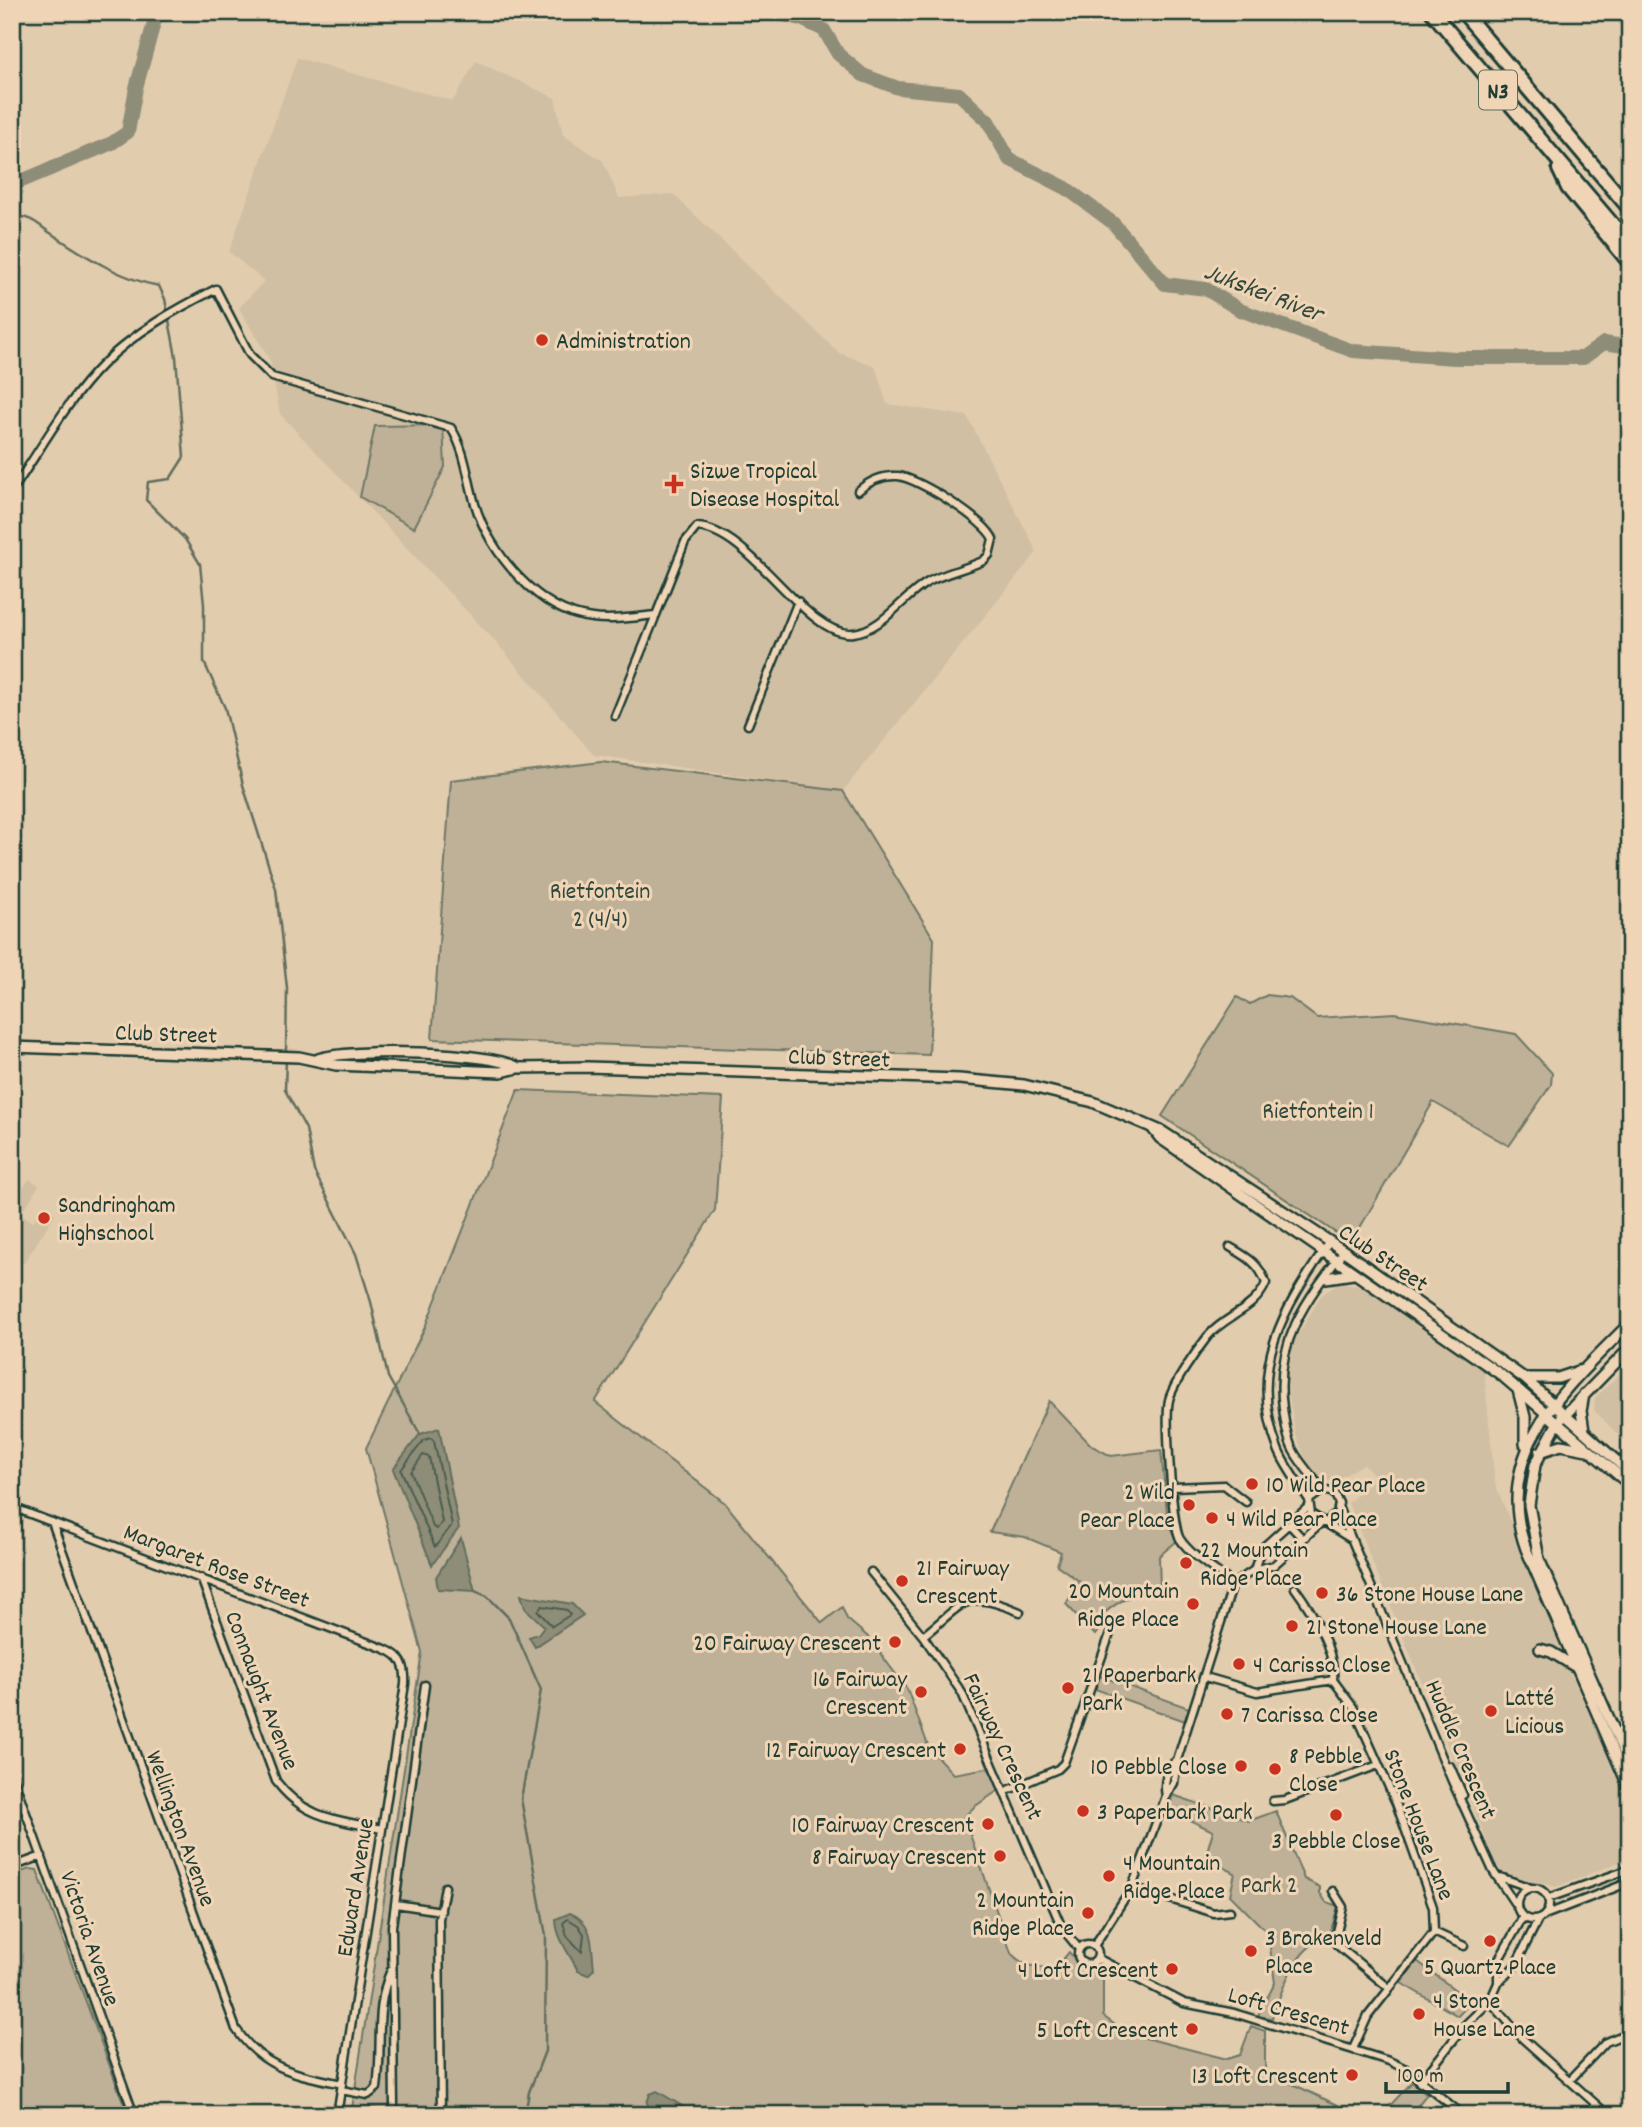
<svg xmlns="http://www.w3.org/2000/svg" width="1642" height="2127" viewBox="0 0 1642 2127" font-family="Dekko,sans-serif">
  <rect width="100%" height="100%" fill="#e2ccae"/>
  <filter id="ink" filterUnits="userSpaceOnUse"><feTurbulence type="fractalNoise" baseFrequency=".0143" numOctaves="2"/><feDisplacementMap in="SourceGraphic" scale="14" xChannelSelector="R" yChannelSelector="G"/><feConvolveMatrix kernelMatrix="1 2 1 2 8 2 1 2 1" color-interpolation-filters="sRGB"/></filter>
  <g filter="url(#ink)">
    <path fill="#d0bfa3" d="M 297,58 L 453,101 L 476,61 L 555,98 L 563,135 L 603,161 L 619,198 L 673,194 L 839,353 L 875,366 L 887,404 L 967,416 L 1037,552 L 843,791 L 594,755 L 494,640 L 280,414 L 270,360 L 239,308 L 264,281 L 229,252 Z
      M 29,1179 L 39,1185 L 21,1214 L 33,1222 L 44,1207 L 55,1214 L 24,1263 L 13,1256 L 16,1251 L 12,1248 L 12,1205 Z
      M 1338,1283 L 1360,1285 L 1484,1371 L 1495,1483 L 1570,1672 L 1630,1804 L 1630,1858 L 1556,1887 L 1541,1883 L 1522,1883 L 1504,1875 L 1497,1866 L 1348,1503 L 1376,1477 L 1364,1464 L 1336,1480 L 1328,1481 L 1318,1476 L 1307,1463 L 1295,1432 L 1287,1384 L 1292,1345 L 1321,1296 Z
      M 1630,1364 L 1630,1447 L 1594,1410 L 1595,1398 Z"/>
    <path fill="#beb198" stroke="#6e7766" stroke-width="2" d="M 443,425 L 445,467 L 414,528 L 360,497 L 375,426 Z
      M 601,762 L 843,791 L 934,939 L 929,1055 L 432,1039 L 451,780 Z
      M 1267,995 L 1290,998 L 1317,1018 L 1394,1013 L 1516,1034 L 1552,1073 L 1551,1085 L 1509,1146 L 1433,1102 L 1351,1243 L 1162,1116 L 1237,997 L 1250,1004 Z
      M 518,1090 L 723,1098 L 715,1210 L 595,1402 L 725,1503 L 822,1623 L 842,1607 L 847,1619 L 867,1636 L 907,1689 L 929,1748 L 953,1774 L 988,1768 L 1002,1788 L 974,1807 L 964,1817 L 1011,1953 C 1024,1968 1038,1967 1056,1968 L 1069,1952 L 1081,1967 L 1095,1965 L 1103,1969 L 1103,2016 L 1126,2033 L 1227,2059 L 1240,2055 L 1251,2026 L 1265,2031 L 1265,2071 L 1354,2113 L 1384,2112 L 1412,2082 L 1427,2094 L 1410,2115 L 380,2115 L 380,2110 L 371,2108 L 362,2115 L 351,2115 L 422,1652 L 366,1448 L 425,1327 Z
      M 1049,1401 L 1092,1446 L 1111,1456 L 1161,1450 L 1168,1522 L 1177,1541 L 1159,1556 L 1160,1589 C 1136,1592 1118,1600 1100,1617 L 1105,1623 L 1095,1635 L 1066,1604 L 1079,1581 L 1057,1565 L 1061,1552 L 1025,1537 L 990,1532 Z
      M 1100,1676 L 1189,1708 L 1185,1721 L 1095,1689 Z
      M 1173,1795 L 1249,1821 L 1276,1811 L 1304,1879 L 1320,1887 L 1320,1893 L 1326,1902 L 1338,1906 L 1330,1934 C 1294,1949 1284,1984 1272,2018 L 1257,2017 L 1275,1983 L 1268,1933 L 1230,1895 L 1235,1873 L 1205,1858 L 1213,1831 L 1168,1810 Z
      M 30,1869 L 37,1870 L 125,2107 L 103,2115 L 16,2115 L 12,2104 L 12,1875 Z
      M 1417,1961 L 1471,2002 L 1458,2016 L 1401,1983 Z"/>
    <path fill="#8e8d78" stroke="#626d5d" stroke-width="2" d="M 439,1428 L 459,1528 L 432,1565 L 393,1469 L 420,1434 Z
      M 461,1538 L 475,1591 L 438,1589 L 436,1577 Z
      M 521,1595 L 572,1604 L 583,1615 L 535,1647 L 529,1637 L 538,1634 L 544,1626 L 525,1608 Z
      M 570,1913 C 595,1923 591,1946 594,1969 L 588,1975 L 578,1971 C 570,1954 556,1938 556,1919 Z
      M 657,2091 L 692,2112 L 693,2115 L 653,2115 L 647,2103 L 650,2094 Z"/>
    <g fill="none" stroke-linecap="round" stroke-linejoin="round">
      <path stroke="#4b5d4f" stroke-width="2" d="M 431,1438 L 434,1441 L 452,1525 L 435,1547 L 401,1470 L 424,1440 Z
        M 423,1455 L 429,1457 L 442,1522 L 437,1529 L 433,1527 L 411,1472 Z
        M 542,1606 L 567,1610 L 570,1615 L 552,1626 L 538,1611 Z
        M 568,1919 L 578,1925 L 584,1934 L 582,1952 L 567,1936 L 563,1923 Z"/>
      <path stroke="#626d5d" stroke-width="2.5" d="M 12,215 C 36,218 36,224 55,236 C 85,256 123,280 159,286 L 165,299 L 176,357 L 184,457 L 170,479 L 148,482 L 146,500 L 185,539 L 200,564 L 204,605 L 204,662 L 225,708 L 243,785 L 276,889 L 287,988 L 286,1053
        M 1621,343 L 1630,333
        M 286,1059 L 285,1090 L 306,1129 L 314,1171 L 356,1254 L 371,1302 L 388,1377 L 420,1434
        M 475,1591 L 487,1596 L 509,1618 L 541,1690 L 521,1799 L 546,1936 L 545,2051 L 529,2092 L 525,2115"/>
      <path stroke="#8e8d78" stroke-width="14" d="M 771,12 L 801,19 L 824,30 L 838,54 L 863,75 L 898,88 L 959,94 L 988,121 L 1009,159 L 1066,188 L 1113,223 L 1165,284 L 1206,289 L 1240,310 L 1353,351 L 1455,358 L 1583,358 L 1604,343 L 1630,347
        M 12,185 L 112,143 L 128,132 L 136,88 L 157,12"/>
      <defs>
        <path id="street" d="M 12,491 C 41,449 67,400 103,364 C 135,332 176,309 216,289 L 250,355 L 272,377 L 451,428 C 465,449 468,480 475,504 C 489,553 539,612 592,618 C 613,621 635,617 656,615 L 685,542 L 697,527 C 752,530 806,638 853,633 C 883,630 903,596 928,582 C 945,573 965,569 983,561 L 989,555 L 993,539 C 985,520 918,478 898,476 C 882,475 869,481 858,491
          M 615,716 L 656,615
          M 748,725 L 798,601
          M 1230,1247 C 1247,1257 1259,1263 1266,1283 C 1255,1310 1226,1315 1208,1336 C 1197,1350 1173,1384 1169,1400 C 1165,1416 1172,1527 1180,1539 C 1192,1557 1216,1570 1233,1584
          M 1173,1487 L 1224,1485 L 1246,1502
          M 1323,1490 C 1313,1477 1301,1465 1293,1450 C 1287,1438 1285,1423 1283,1408 C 1274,1343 1305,1301 1344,1251
          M 1309,1500 C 1299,1484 1285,1467 1278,1449 C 1247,1368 1283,1309 1329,1243
          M 12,1507 L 385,1649 C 402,1656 406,1666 405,1684 L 337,2115
          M 1339,1509 L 1452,1781 L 1493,1871 L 1517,1907
          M 1327,1521 L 1337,1514 L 1339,1503 L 1334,1493 L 1323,1490 L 1309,1500 L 1311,1514 L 1351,1539
          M 52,1522 L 236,2029 C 264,2070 297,2074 342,2084
          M 1289,1524 L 1302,1538
          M 1254,1570 L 1261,1549 L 1308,1507
          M 871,1572 L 923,1636 L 962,1693 L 1062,1928 L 1079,1949
          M 201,1578 L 276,1781 C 304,1819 339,1820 382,1829
          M 1295,1588 C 1312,1611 1336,1651 1333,1680
          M 923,1636 C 967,1601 964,1589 1020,1612
          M 1205,1677 L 1257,1692 L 1333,1680
          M 1333,1680 L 1353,1707 L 1396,1803 L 1433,1907 L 1434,1932 L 1368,2016 L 1353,2049
          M 1450,1766 L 1463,1795
          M 12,1774 L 134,2115
          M 1006,1791 L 1058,1769 L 1064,1763 L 1111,1631
          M 1166,1796 C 1163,1783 1167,1767 1177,1760
          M 1273,1801 L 1285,1800 L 1378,1765
          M 12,1867 L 42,1856
          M 1500,1877 L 1531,1888
          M 1132,1887 L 1214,1913 L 1230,1911
          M1517 1904a16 16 0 1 1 32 0a16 16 0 1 1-32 0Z
          M 1333,1891 L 1343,1907 L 1336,1936 L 1337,1945 L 1389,1988
          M 1549,1898 L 1630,1869
          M 396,1904 L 441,1911
          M 1547,1914 L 1630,1882
          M 1434,1932 L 1464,1946
          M1078 1954a10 10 0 1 1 20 0a10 10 0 1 1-20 0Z
          M 1094,1946 L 1132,1887 L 1166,1796 L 1174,1783 L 1177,1760 L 1233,1584 L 1254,1570 L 1274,1565 L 1323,1521
          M 1097,1958 L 1184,2003 L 1234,2013 L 1389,2061 L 1406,2069 L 1463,2115
          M 1498,1983 L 1515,1966 L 1538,1920
          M 1498,1983 L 1498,1961 L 1523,1917
          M 1490,2001 L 1523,2039 L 1608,2115
          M 1571,2079 L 1606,2042 L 1630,2032
          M 1420,2083 L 1466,2024 L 1490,2001 L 1498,1983
          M 341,2090 L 368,2095 L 377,2088 C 383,2047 374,2009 391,1970
          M 394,2108 L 392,1926 L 425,1685
          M 441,2115 L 439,1919 L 445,1887"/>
        <path id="secondary" d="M 12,1047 L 299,1057 L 336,1065 L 501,1072 L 518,1068 L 588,1067 L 959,1079 L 1024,1085 L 1093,1102 L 1163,1132 L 1344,1251 L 1524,1378 L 1630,1473
          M 318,1059 C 349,1048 492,1051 518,1068
          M 1153,1129 L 1160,1138 L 1500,1374 L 1630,1485
          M 1326,1278 L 1353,1274
          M 1630,1323 C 1568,1386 1490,1450 1526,1549 L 1630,1790
          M 1630,1348 L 1558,1422 L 1535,1465 L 1529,1505 L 1539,1559 L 1630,1766
          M 1524,1378 L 1558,1378 L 1582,1370
          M 1518,1390 L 1525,1417 L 1525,1444
          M 1584,1431 L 1581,1411 L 1584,1394
          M 1540,1452 L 1561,1445 L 1587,1450
          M 1540,1649 L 1551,1652 L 1574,1666"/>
        <path id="highway" d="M 1432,12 L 1630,245
          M 1463,12 L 1630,209
          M 1559,169 L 1568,188 L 1630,263"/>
      </defs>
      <use href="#street" stroke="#1f3d34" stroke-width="11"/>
      <use href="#secondary" stroke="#1f3d34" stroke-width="14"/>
      <use href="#highway" stroke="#1f3d34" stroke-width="18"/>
      <use href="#street" stroke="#efd5b6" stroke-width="6"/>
      <use href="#secondary" stroke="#efd5b6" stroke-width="9"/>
      <use href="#highway" stroke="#efd5b6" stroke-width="12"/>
    </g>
  </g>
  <g fill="#c8321e" stroke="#efd5b6" stroke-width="2.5">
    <circle cx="542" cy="340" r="7"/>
    <path d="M670.5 473.5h7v7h7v7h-7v7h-7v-7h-7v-7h7z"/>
    <circle cx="44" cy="1218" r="7"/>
    <circle cx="1252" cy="1484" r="7"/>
    <circle cx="1189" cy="1505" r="7"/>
    <circle cx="1212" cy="1518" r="7"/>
    <circle cx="1186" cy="1563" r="7"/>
    <circle cx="902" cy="1581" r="7"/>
    <circle cx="1322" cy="1593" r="7"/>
    <circle cx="1193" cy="1604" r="7"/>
    <circle cx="1292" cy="1626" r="7"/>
    <circle cx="895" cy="1642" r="7"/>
    <circle cx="1239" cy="1664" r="7"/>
    <circle cx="1068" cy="1688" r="7"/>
    <circle cx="921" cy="1692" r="7"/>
    <circle cx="1491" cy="1711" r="7"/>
    <circle cx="1227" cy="1714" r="7"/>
    <circle cx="960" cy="1749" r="7"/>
    <circle cx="1241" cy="1766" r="7"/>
    <circle cx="1275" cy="1769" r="7"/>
    <circle cx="1083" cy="1811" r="7"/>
    <circle cx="1336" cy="1815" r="7"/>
    <circle cx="988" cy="1824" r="7"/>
    <circle cx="1000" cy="1856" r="7"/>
    <circle cx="1109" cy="1876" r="7"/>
    <circle cx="1088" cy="1913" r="7"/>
    <circle cx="1490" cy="1941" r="7"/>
    <circle cx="1251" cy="1951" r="7"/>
    <circle cx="1172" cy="1969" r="7"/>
    <circle cx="1419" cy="2014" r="7"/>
    <circle cx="1192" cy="2029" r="7"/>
    <circle cx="1352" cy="2075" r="7"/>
  </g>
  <g text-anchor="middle" stroke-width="6" stroke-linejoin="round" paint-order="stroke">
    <rect fill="#efd5b6" stroke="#5d6b5b" stroke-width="2" x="1479" y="70.5" width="38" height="39" rx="5"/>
    <g font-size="23" font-weight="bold" fill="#1f3d34">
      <text x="1498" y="98">N3</text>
    </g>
    <g font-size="24" fill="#1f3d34" stroke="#efd5b6" text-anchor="start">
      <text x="556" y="348">Administration</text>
      <text x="690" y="478">Sizwe Tropical<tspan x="690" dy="28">Disease Hospital</tspan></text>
      <text x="58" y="1212">Sandringham<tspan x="58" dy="28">Highschool</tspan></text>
      <text x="1266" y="1492">10 Wild Pear Place</text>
      <text x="1175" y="1499" text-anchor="end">2 Wild<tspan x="1175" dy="28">Pear Place</tspan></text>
      <text x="1226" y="1526">4 Wild Pear Place</text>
      <text x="1200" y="1557">22 Mountain<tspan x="1200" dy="28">Ridge Place</tspan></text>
      <text x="916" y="1575">21 Fairway<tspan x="916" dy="28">Crescent</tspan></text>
      <text x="1179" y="1598" text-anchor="end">20 Mountain<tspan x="1179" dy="28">Ridge Place</tspan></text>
      <text x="1336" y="1601">36 Stone House Lane</text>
      <text x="1306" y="1634">21 Stone House Lane</text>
      <text x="881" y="1650" text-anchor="end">20 Fairway Crescent</text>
      <text x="1253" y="1672">4 Carissa Close</text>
      <text x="1082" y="1682">21 Paperbark<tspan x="1082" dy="28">Park</tspan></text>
      <text x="907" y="1686" text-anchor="end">16 Fairway<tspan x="907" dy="28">Crescent</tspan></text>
      <text x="1505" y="1705">Latté<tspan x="1505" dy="28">Licious</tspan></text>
      <text x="1241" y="1722">7 Carissa Close</text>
      <text x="946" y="1757" text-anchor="end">12 Fairway Crescent</text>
      <text x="1289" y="1763">8 Pebble<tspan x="1289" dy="28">Close</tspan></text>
      <text x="1227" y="1774" text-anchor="end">10 Pebble Close</text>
      <text x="1097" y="1819">3 Paperbark Park</text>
      <text x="974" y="1832" text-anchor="end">10 Fairway Crescent</text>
      <text x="1336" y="1848" text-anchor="middle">3 Pebble Close</text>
      <text x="986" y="1864" text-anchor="end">8 Fairway Crescent</text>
      <text x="1123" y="1870">4 Mountain<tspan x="1123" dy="28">Ridge Place</tspan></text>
      <text x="1074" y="1907" text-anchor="end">2 Mountain<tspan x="1074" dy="28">Ridge Place</tspan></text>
      <text x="1265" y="1945">3 Brakenveld<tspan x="1265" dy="28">Place</tspan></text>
      <text x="1490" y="1974" text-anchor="middle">5 Quartz Place</text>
      <text x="1158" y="1977" text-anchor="end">4 Loft Crescent</text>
      <text x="1433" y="2008">4 Stone<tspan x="1433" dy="28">House Lane</tspan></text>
      <text x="1178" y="2037" text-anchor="end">5 Loft Crescent</text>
      <text x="1338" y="2083" text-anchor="end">13 Loft Crescent</text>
    </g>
    <g font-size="24" fill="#2f493e" stroke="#efd5b6">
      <text x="600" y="898">Rietfontein<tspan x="600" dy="28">2 (4/4)</tspan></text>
      <text x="1318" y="1118">Rietfontein 1</text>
      <text x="1269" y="1892">Park 2</text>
    </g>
    <g font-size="24" fill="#1f3d34" stroke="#efd5b6">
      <text transform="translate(166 1033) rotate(2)" y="8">Club Street</text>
      <text transform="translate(839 1057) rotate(2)" y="8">Club Street</text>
      <text transform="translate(1384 1257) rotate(34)" y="8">Club Street</text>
      <text transform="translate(217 1565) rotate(21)" y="8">Margaret Rose Street</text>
      <text transform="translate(263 1690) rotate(69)" y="8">Connaught Avenue</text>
      <text transform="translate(1004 1746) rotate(65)" y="8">Fairway Crescent</text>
      <text transform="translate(1462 1749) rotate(67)" y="8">Huddle Crescent</text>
      <text transform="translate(1420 1824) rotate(69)" y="8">Stone House Lane</text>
      <text transform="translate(182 1828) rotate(70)" y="8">Wellington Avenue</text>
      <text transform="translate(354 1887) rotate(-81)" y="8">Edward Avenue</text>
      <text transform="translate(91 1938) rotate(71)" y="8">Victoria Avenue</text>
      <text transform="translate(1289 2010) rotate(16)" y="8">Loft Crescent</text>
    </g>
    <g font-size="26" font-style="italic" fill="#30493e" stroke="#efd5b6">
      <text transform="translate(1264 291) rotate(21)" y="9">Jukskei River</text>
    </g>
  </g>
  <rect width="1642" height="2127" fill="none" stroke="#efd5b6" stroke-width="42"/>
  <rect x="21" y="21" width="1600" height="2085" fill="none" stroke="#1f3d34" stroke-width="2.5" filter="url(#ink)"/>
  <path d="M1386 2082v10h122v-10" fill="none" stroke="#1f3d34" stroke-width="3.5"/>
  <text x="1397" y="2082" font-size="21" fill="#1f3d34" stroke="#efd5b6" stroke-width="5" paint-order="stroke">100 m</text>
</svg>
